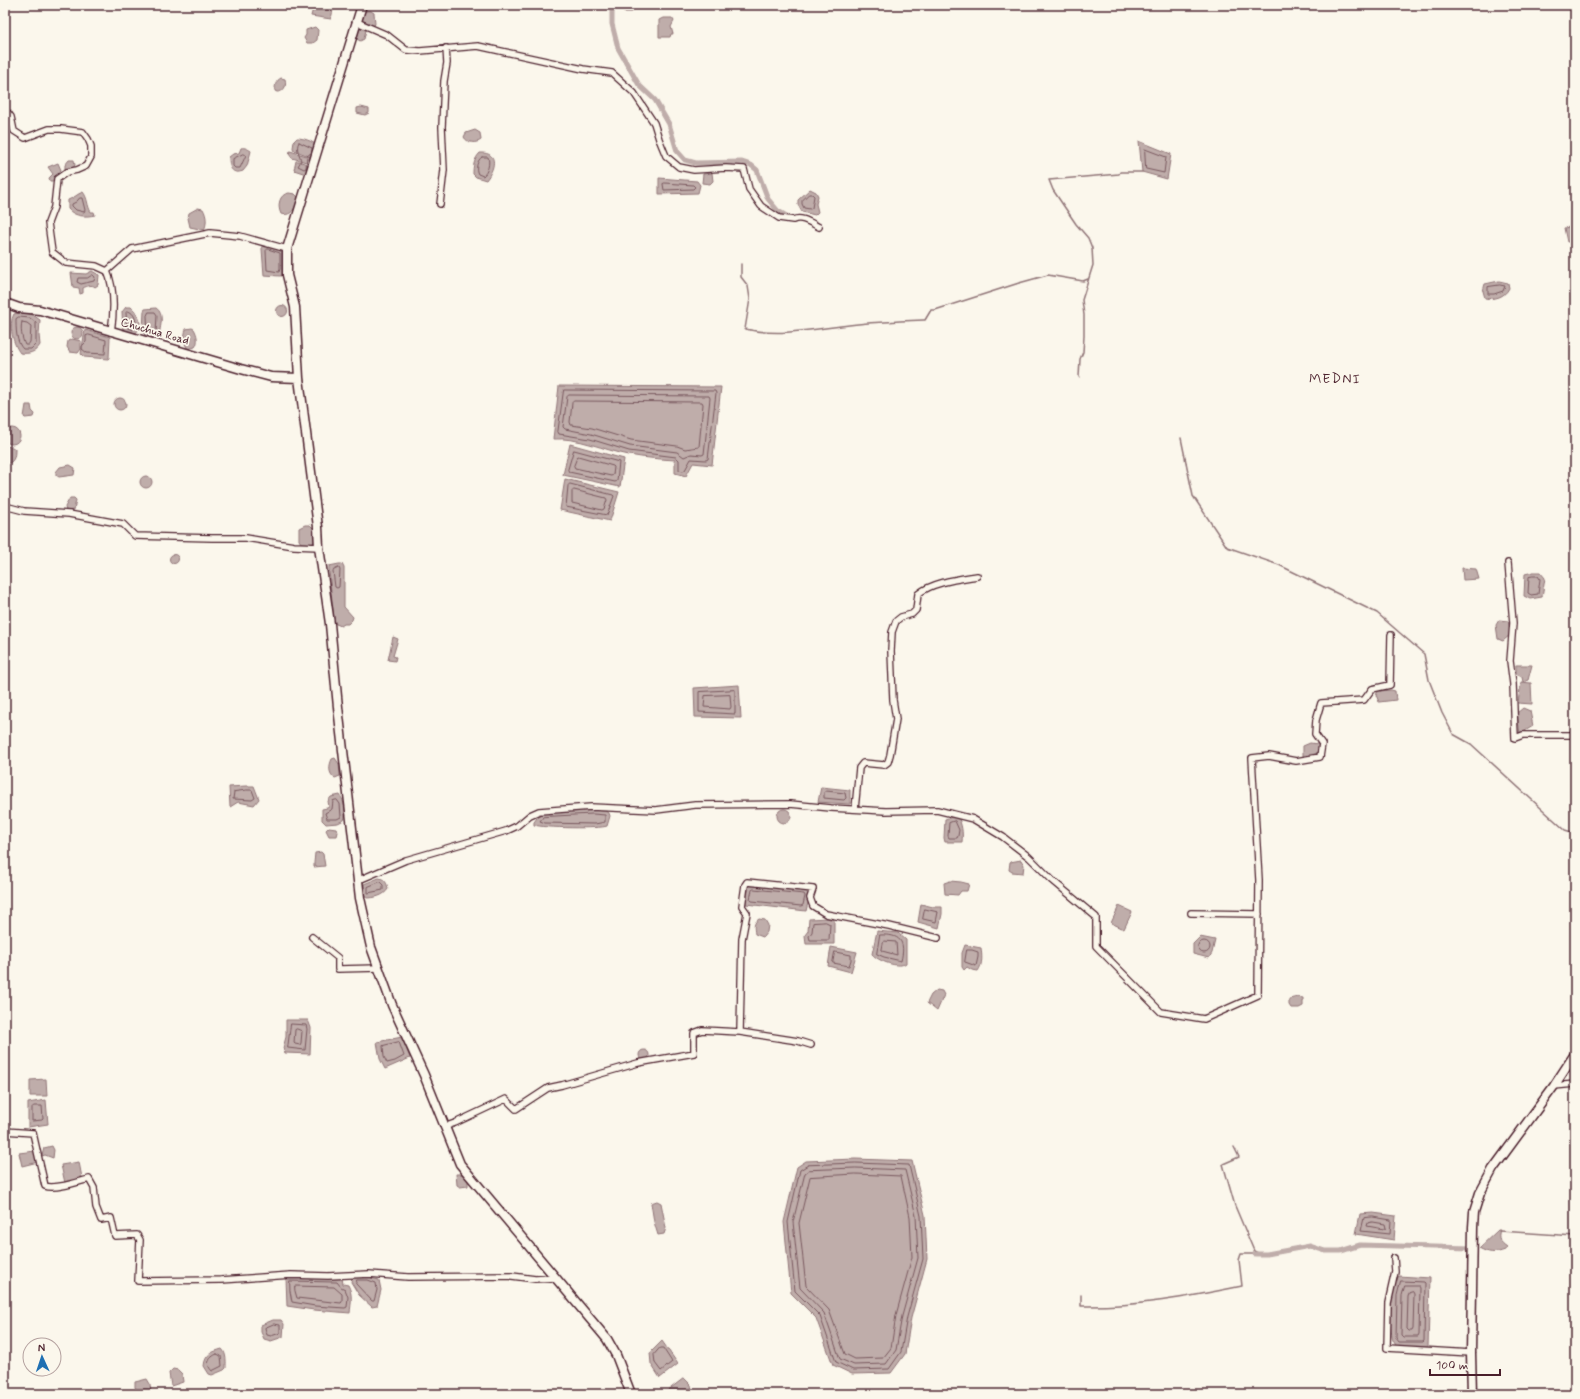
<svg xmlns="http://www.w3.org/2000/svg" width="1580" height="1399" viewBox="0 0 1580 1399" font-family="Mynerve,sans-serif">
  <rect width="100%" height="100%" fill="#fbf7ec"/>
  <filter id="ink" filterUnits="userSpaceOnUse"><feTurbulence type="fractalNoise" baseFrequency=".025" numOctaves="2"/><feDisplacementMap in="SourceGraphic" scale="8" xChannelSelector="R" yChannelSelector="G"/><feConvolveMatrix kernelMatrix="1 2 1 2 8 2 1 2 1" color-interpolation-filters="sRGB"/></filter>
  <g filter="url(#ink)">
    <path fill="#bfadaa" stroke="#907477" d="M 314,5 L 334,5 L 331,19 L 311,16 Z
      M 624,5 L 636,5 L 632,12 L 624,12 Z
      M 365,11 L 371,11 L 374,13 L 375,24 L 372,27 L 362,23 L 360,19 Z
      M 663,18 L 672,18 L 674,21 L 671,27 L 673,34 L 671,34 L 670,37 L 659,37 L 659,20 Z
      M 315,27 L 318,30 L 317,40 L 313,43 L 307,43 L 304,38 L 306,35 L 306,30 Z
      M 361,28 L 365,28 L 366,30 L 364,39 L 360,41 L 357,39 L 359,31 Z
      M 281,78 L 285,79 C 287,86 284,92 277,92 L 275,91 C 275,84 276,81 281,78 Z
      M 361,107 L 369,109 L 369,113 L 365,115 L 357,113 L 357,108 Z
      M 475,130 L 480,133 L 481,140 C 476,144 467,143 464,137 L 466,133 Z
      M 297,138 C 303,138 313,141 317,146 L 311,157 L 294,150 L 293,148 L 294,141 Z
      M 1139,141 L 1171,154 L 1167,179 L 1142,172 Z
      M 241,148 C 245,147 248,149 251,151 L 247,166 L 243,171 C 232,175 229,168 229,157 L 233,154 L 239,153 Z
      M 290,151 L 310,157 L 312,159 L 310,163 L 292,158 L 289,154 Z
      M 480,153 C 500,152 494,170 486,180 L 476,177 L 473,174 C 473,166 474,159 480,153 Z
      M 69,160 L 74,160 L 75,165 L 73,168 L 67,170 L 65,169 L 65,165 Z
      M 296,161 L 298,161 L 310,165 L 306,174 L 294,170 Z
      M 58,163 L 61,170 L 54,181 L 50,181 L 49,178 L 53,174 L 48,167 Z
      M 712,173 L 713,181 L 710,184 L 702,183 L 703,174 Z
      M 659,178 L 697,181 L 700,185 L 698,193 L 659,194 Z
      M 810,189 L 816,192 L 818,196 L 816,204 L 818,212 L 815,215 L 802,212 L 798,205 L 798,200 Z
      M 83,192 C 88,198 87,206 91,212 L 94,212 L 95,215 C 86,217 75,217 68,209 L 68,200 C 74,198 77,194 83,192 Z
      M 289,193 L 295,194 L 298,197 C 296,206 293,217 281,214 C 277,206 279,194 289,193 Z
      M 198,208 L 203,209 C 207,216 207,224 204,230 L 190,227 L 188,218 L 189,213 Z
      M 1575,226 L 1575,241 L 1567,242 L 1564,228 Z
      M 265,245 L 282,249 L 284,252 L 283,275 L 280,276 L 264,275 L 262,249 L 262,246 Z
      M 92,271 L 99,275 L 98,285 L 95,287 C 92,284 87,286 83,288 L 83,293 L 80,294 L 79,288 L 73,287 L 71,273 L 86,274 Z
      M 1499,281 L 1508,283 L 1509,288 C 1505,297 1494,300 1485,298 L 1483,291 L 1485,284 Z
      M276.5 311a5.5 5.5 0 1 1 11 0a5.5 5.5 0 1 1-11 0Z
      M 126,307 L 131,307 C 139,314 145,328 134,334 L 124,332 L 123,330 L 122,312 Z
      M 156,308 C 165,314 160,327 159,336 C 155,340 150,339 145,336 L 143,330 L 144,311 L 145,309 Z
      M 23,312 L 33,315 L 40,320 L 39,335 L 40,345 C 35,353 29,354 20,353 C 13,344 8,325 14,314 Z
      M71 333a6 6 0 1 1 12 0a6 6 0 1 1-12 0Z
      M 192,328 L 194,329 C 197,334 199,342 195,347 L 188,349 C 183,343 184,336 186,329 Z
      M 85,330 L 110,337 L 109,358 L 108,359 L 84,357 L 81,354 Z
      M 72,339 L 81,341 L 81,349 L 78,353 L 70,352 L 67,347 L 68,341 Z
      M 559,386 L 721,387 L 712,465 L 693,463 L 686,476 L 675,473 L 675,460 C 660,459 644,458 629,455 C 603,450 579,437 553,439 Z
      M114 404a6 6 0 1 1 12 0a6 6 0 1 1-12 0Z
      M 26,405 L 31,405 L 32,411 L 35,414 L 34,417 L 25,418 L 24,417 Z
      M4 436a8 8 0 1 1 16 0a8 8 0 1 1-16 0Z
      M 570,444 L 624,459 L 620,487 L 563,475 Z
      M 5,446 L 12,447 L 15,449 C 15,457 14,463 5,464 Z
      M 70,465 L 75,468 L 74,475 L 59,477 L 56,475 L 56,472 L 60,467 Z
      M140 482a6 6 0 1 1 12 0a6 6 0 1 1-12 0Z
      M 565,479 L 619,492 L 610,521 L 560,510 Z
      M 70,498 L 74,498 L 76,500 L 74,510 L 66,511 L 65,507 Z
      M 305,525 L 310,525 L 315,530 L 315,540 L 312,544 L 301,543 L 299,540 L 299,528 Z
      M169.5 559a4.5 4.5 0 1 1 9 0a4.5 4.5 0 1 1-9 0Z
      M 339,564 L 342,564 L 344,568 L 344,607 L 353,617 L 352,620 L 348,624 L 344,624 L 341,626 L 336,624 L 334,620 L 329,571 L 329,566 Z
      M 1462,568 L 1476,569 L 1479,579 L 1463,580 Z
      M 1533,572 L 1540,572 L 1545,578 L 1542,597 L 1530,599 L 1524,596 L 1525,574 Z
      M 1499,620 L 1508,621 L 1511,634 L 1503,641 L 1498,639 L 1496,625 Z
      M 393,637 L 398,639 L 393,656 L 396,657 L 395,661 L 388,660 Z
      M 1516,665 L 1532,665 L 1528,680 L 1523,682 L 1522,677 L 1516,674 Z
      M 1521,682 L 1531,683 L 1532,704 L 1518,703 Z
      M 739,685 L 741,718 L 695,717 L 694,688 Z
      M 1391,690 L 1395,691 L 1396,700 L 1379,702 L 1376,695 L 1378,691 Z
      M 1523,708 L 1530,711 L 1533,726 L 1520,734 L 1517,713 Z
      M 1310,743 L 1318,744 L 1319,746 L 1318,755 L 1303,757 L 1303,746 Z
      M 335,758 L 339,764 L 340,776 L 335,778 C 328,774 329,765 332,759 Z
      M 246,786 L 254,786 L 259,799 L 254,805 L 238,802 L 230,807 L 229,787 Z
      M 821,787 L 850,790 L 850,804 L 818,802 Z
      M 340,795 C 344,801 347,813 344,820 L 338,823 L 326,824 L 322,820 L 322,809 L 327,808 L 329,807 L 328,801 L 331,797 Z
      M777 816a7 7 0 1 1 14 0a7 7 0 1 1-14 0Z
      M 593,810 L 605,811 L 609,813 L 610,816 L 607,826 C 600,829 543,828 534,825 L 534,822 L 540,814 L 559,811 Z
      M 952,817 L 958,817 C 962,825 963,832 962,842 L 945,842 L 944,838 L 945,819 Z
      M 329,827 L 336,828 L 338,832 L 337,836 L 329,836 L 326,830 Z
      M 321,852 L 323,854 L 325,866 L 314,867 L 314,863 L 315,853 Z
      M 1021,860 L 1024,865 L 1023,873 L 1012,872 L 1009,870 L 1010,862 Z
      M 379,878 C 385,879 387,883 388,889 C 384,896 374,898 367,898 L 364,894 L 364,884 Z
      M 950,881 L 961,882 L 969,884 L 967,891 L 961,891 L 958,895 L 945,894 L 944,883 Z
      M 749,884 L 811,890 L 806,911 L 746,904 Z
      M 921,904 L 933,907 L 942,907 L 942,914 L 939,928 L 918,922 Z
      M 1119,906 L 1132,912 L 1124,929 L 1111,923 Z
      M 827,918 L 834,920 L 834,944 L 806,944 L 805,935 L 808,931 L 809,919 Z
      M 759,919 L 765,920 L 768,925 L 767,932 L 763,937 L 755,934 C 754,927 753,923 759,919 Z
      M 877,931 L 898,933 L 906,940 L 906,963 C 899,969 878,961 872,954 Z
      M 1200,937 L 1215,940 L 1212,953 L 1209,958 L 1193,954 L 1193,944 Z
      M 965,945 L 981,948 C 982,956 983,964 978,971 L 972,970 L 967,967 L 964,970 L 962,967 L 962,953 Z
      M 831,947 L 857,952 L 851,972 L 828,966 Z
      M 937,990 L 942,991 L 944,995 L 937,1011 L 927,1003 L 931,995 Z
      M 1298,997 L 1303,998 L 1303,1006 L 1299,1008 L 1291,1008 L 1289,1005 L 1289,999 Z
      M 286,1020 L 308,1020 L 311,1028 L 310,1054 L 285,1053 L 283,1048 L 286,1037 Z
      M 402,1037 L 410,1058 L 385,1069 L 380,1059 L 377,1042 Z
      M639 1055a5 5 0 1 1 10 0a5 5 0 1 1-10 0Z
      M 46,1079 L 47,1096 L 30,1096 L 30,1080 Z
      M 46,1100 L 48,1124 L 28,1127 L 28,1103 Z
      M 52,1146 L 54,1150 L 53,1158 L 45,1155 L 42,1156 L 44,1148 Z
      M 35,1151 L 38,1162 L 22,1166 L 19,1153 Z
      M 855,1159 L 912,1161 L 925,1215 L 927,1259 L 911,1318 L 905,1354 L 891,1373 L 852,1374 L 833,1365 L 816,1318 L 791,1293 L 784,1222 L 797,1167 L 806,1161 Z
      M 79,1162 L 82,1178 L 65,1183 L 61,1165 Z
      M 456,1174 L 466,1174 L 471,1180 L 468,1182 L 468,1186 L 460,1187 L 457,1185 Z
      M 657,1201 L 661,1203 L 666,1228 L 664,1234 L 658,1235 L 654,1222 L 651,1203 Z
      M 1373,1213 L 1396,1216 L 1394,1240 L 1356,1234 L 1360,1214 Z
      M 1498,1230 L 1500,1230 C 1497,1238 1500,1242 1507,1247 L 1505,1250 C 1495,1254 1488,1253 1479,1248 Z
      M 371,1276 L 371,1278 L 379,1280 L 381,1290 L 377,1306 L 372,1307 L 359,1295 L 351,1282 L 352,1277 Z
      M 1399,1276 L 1430,1278 L 1428,1347 L 1396,1346 C 1395,1343 1392,1340 1392,1337 C 1390,1324 1390,1286 1399,1276 Z
      M 286,1278 L 342,1278 L 343,1284 L 348,1285 C 353,1294 351,1303 350,1313 L 314,1310 L 287,1306 Z
      M 273,1320 L 281,1320 L 284,1324 L 283,1337 L 271,1341 L 264,1339 L 261,1332 L 261,1325 Z
      M 662,1341 L 678,1364 L 660,1378 L 651,1364 L 650,1353 Z
      M 222,1349 C 227,1354 226,1363 226,1368 L 224,1370 L 212,1375 L 209,1374 L 204,1366 C 205,1354 212,1352 222,1349 Z
      M 173,1369 L 178,1370 L 182,1374 L 183,1382 L 171,1386 L 169,1373 Z
      M 684,1378 L 691,1385 L 693,1394 L 671,1394 L 667,1391 Z
      M 147,1379 L 150,1384 L 151,1393 L 138,1394 L 135,1387 L 135,1382 Z"/>
    <g fill="none" stroke-linecap="round" stroke-linejoin="round">
      <path stroke="#79585e" stroke-width="1" d="M 299,142 L 312,148 L 312,152 L 307,156 L 306,168 L 304,169 L 298,166 L 301,161 C 300,154 295,149 299,142 Z
        M 1145,149 L 1166,157 L 1164,173 L 1146,169 Z
        M 243,154 L 246,155 L 240,168 L 235,168 L 233,166 L 233,159 Z
        M 482,157 L 488,157 C 490,163 488,172 483,176 L 478,174 C 475,169 477,160 482,157 Z
        M 665,183 L 693,185 L 695,187 L 693,189 L 664,190 L 663,184 Z
        M 809,194 L 812,194 L 814,196 L 812,208 L 810,209 L 804,208 L 802,204 L 802,201 Z
        M 80,198 L 82,198 L 85,210 L 84,212 L 76,210 L 72,206 L 72,204 L 76,202 Z
        M 268,249 L 280,253 L 280,269 L 279,272 L 267,270 L 266,251 Z
        M 93,275 L 95,277 L 94,281 L 81,284 L 77,282 L 78,278 L 87,278 Z
        M 1500,285 L 1505,286 L 1503,291 L 1494,294 L 1488,294 L 1488,287 Z
        M 128,311 C 135,313 136,320 136,327 L 133,330 L 127,327 L 126,313 Z
        M 149,312 L 155,312 L 157,315 L 156,333 L 154,334 L 150,334 L 148,333 L 147,316 Z
        M 19,317 L 30,318 L 36,323 L 36,344 L 31,349 L 23,349 C 16,342 16,329 16,319 Z
        M 22,322 L 27,323 L 31,326 L 30,342 L 28,345 L 25,345 C 22,339 20,328 22,322 Z
        M 89,335 L 106,340 L 105,354 L 87,353 L 82,349 L 82,346 L 86,342 L 86,336 Z
        M 564,390 L 715,391 L 716,393 L 708,459 L 706,460 L 691,459 L 685,470 L 683,471 L 679,470 L 679,460 L 676,457 L 629,451 L 590,439 L 559,434 L 558,432 Z
        M 569,395 L 709,396 L 710,398 L 704,454 L 702,455 L 691,454 L 684,457 L 677,452 L 630,446 L 591,434 L 565,429 L 563,427 L 567,397 Z
        M 574,401 L 702,402 L 703,404 L 699,447 L 685,449 L 677,446 L 631,440 L 592,428 L 571,425 L 570,422 L 572,403 Z
        M 574,450 L 619,462 L 617,481 L 615,482 L 569,472 L 568,470 Z
        M 578,456 L 613,466 L 614,467 L 613,475 L 611,476 L 575,468 L 574,466 Z
        M 570,484 L 613,495 L 614,496 L 607,515 L 566,507 L 568,486 Z
        M 574,490 L 606,498 L 607,500 L 604,509 L 602,510 L 572,503 L 572,492 Z
        M 339,568 L 340,570 L 339,587 L 337,588 L 335,587 L 333,571 Z
        M 1533,576 L 1538,576 L 1540,579 L 1538,594 L 1531,595 L 1528,593 L 1529,577 Z
        M 735,690 L 735,714 L 699,712 L 699,692 Z
        M 730,695 L 731,707 L 730,709 L 704,707 L 705,696 Z
        M 247,790 L 252,790 L 255,798 L 252,800 L 233,799 L 234,792 Z
        M 826,791 L 845,793 L 846,798 L 844,800 L 824,798 L 824,793 Z
        M 337,800 L 340,804 L 341,817 L 337,819 L 327,819 L 325,813 L 332,809 L 333,801 Z
        M 593,814 L 605,815 L 605,822 L 595,824 L 545,823 L 540,821 L 543,817 Z
        M 955,821 L 959,830 L 958,836 L 957,838 L 949,838 L 948,836 L 949,823 Z
        M 380,882 L 383,885 L 383,890 L 368,893 L 368,887 Z
        M 754,889 L 804,894 L 805,896 L 803,905 L 801,906 L 752,901 L 750,899 L 752,890 Z
        M 925,909 L 938,912 L 936,922 L 923,919 Z
        M 826,922 L 830,924 L 829,940 L 810,940 L 809,936 L 812,932 L 813,923 Z
        M 880,935 C 900,934 906,941 901,961 L 884,957 L 877,954 Z
        M1198 947a6 6 0 1 1 12 0a6 6 0 1 1-12 0Z
        M 884,941 L 896,942 L 897,955 L 882,951 Z
        M 967,950 L 972,950 L 978,952 L 978,957 L 976,966 L 965,962 Z
        M 835,952 L 851,955 L 851,960 L 849,966 L 833,963 Z
        M 291,1024 L 306,1025 L 307,1029 L 305,1050 L 288,1048 Z
        M 297,1029 L 302,1031 L 301,1043 L 300,1045 L 295,1044 L 294,1043 L 295,1030 Z
        M 399,1042 L 404,1056 L 395,1061 L 387,1063 L 384,1057 L 383,1046 Z
        M 34,1106 L 42,1106 L 43,1119 L 42,1120 L 32,1121 L 32,1108 Z
        M 856,1163 L 909,1165 L 921,1216 L 923,1259 L 907,1317 L 901,1352 L 889,1369 L 853,1370 L 836,1362 L 820,1316 L 795,1291 L 788,1222 L 800,1170 L 808,1165 Z
        M 856,1168 L 905,1170 L 916,1216 L 918,1258 L 902,1316 L 896,1350 L 886,1364 L 854,1365 L 840,1359 L 824,1313 L 800,1288 L 793,1222 L 805,1173 L 809,1170 Z
        M 856,1174 L 901,1176 L 910,1217 L 912,1257 L 896,1315 L 891,1348 L 883,1358 L 855,1359 L 845,1354 L 829,1310 L 806,1286 L 799,1223 L 810,1177 Z
        M 1373,1217 L 1391,1220 L 1390,1234 L 1361,1231 L 1364,1218 Z
        M 1373,1222 L 1385,1224 L 1386,1228 L 1384,1229 L 1367,1226 L 1368,1223 Z
        M 357,1280 L 368,1280 L 376,1283 L 377,1290 L 374,1301 L 372,1301 L 356,1284 Z
        M 290,1281 L 337,1282 L 341,1287 L 345,1289 L 348,1297 L 347,1307 L 345,1308 L 315,1306 L 292,1302 L 290,1291 Z
        M 1401,1281 L 1424,1282 L 1425,1283 L 1424,1341 L 1423,1342 L 1399,1342 L 1396,1338 L 1397,1296 Z
        M 295,1286 L 334,1287 L 342,1294 L 342,1302 L 341,1303 L 297,1298 L 295,1291 Z
        M 1405,1286 L 1419,1286 L 1420,1288 L 1419,1335 L 1418,1337 L 1403,1337 L 1401,1335 L 1402,1296 Z
        M 1413,1292 L 1414,1294 L 1413,1329 L 1412,1331 L 1409,1331 L 1407,1329 L 1408,1297 L 1409,1293 Z
        M 274,1324 L 280,1325 L 280,1333 L 271,1336 L 267,1335 L 265,1328 Z
        M 660,1348 L 663,1348 L 672,1362 L 661,1371 L 655,1363 L 654,1355 Z
        M 217,1354 L 221,1356 L 222,1366 L 212,1371 C 205,1364 209,1357 217,1354 Z"/>
      <path stroke="#907477" stroke-width="1.5" d="M 741,264 L 741,277 L 748,286 L 750,299 L 745,329 C 779,337 815,329 849,325 C 874,322 900,321 925,320 L 931,310 L 935,310 L 1019,283 L 1048,275 L 1083,281 L 1088,279
        M 1079,377 L 1080,359 L 1083,352 L 1084,336 L 1084,315 L 1082,300 L 1093,265 L 1092,248 L 1088,238 L 1076,224 L 1053,190 L 1049,180 L 1119,174 L 1120,172 L 1142,172
        M 1181,438 L 1193,496 L 1227,547 L 1279,565 L 1377,613 L 1424,654 L 1429,680 L 1442,713 L 1453,734 L 1471,744 L 1565,830 L 1575,833
        M 1234,1147 L 1239,1157 L 1223,1164 L 1235,1206 L 1254,1251 L 1260,1254
        M 1499,1231 L 1575,1236
        M 1081,1295 L 1081,1306 C 1136,1307 1189,1297 1242,1286 L 1239,1260 L 1241,1254 L 1255,1254"/>
      <path stroke="#bfadaa" stroke-width="5" d="M 612,5 L 612,24 L 618,48 L 639,85 L 655,100 L 669,124 L 677,151 L 685,160 L 696,163 L 742,162 L 751,165 L 757,170 L 768,199 L 778,211 L 788,217
        M 1255,1254 L 1267,1254 L 1310,1246 L 1325,1251 L 1341,1251 L 1360,1245 L 1471,1248"/>
      <defs>
        <path id="street" d="M 357,22 L 387,35 L 406,50 L 420,51 L 478,46 L 583,69 L 612,73 L 634,93 L 654,123 L 659,139 L 666,156 L 679,167 L 694,170 L 726,168 L 744,169 L 749,189 L 761,206 L 779,218 L 793,220 C 802,216 811,223 819,227
          M 5,113 L 8,113 L 11,117 L 14,131 L 25,138 L 49,129 L 61,129 L 83,132 L 88,139 L 91,146 L 91,157 L 86,166 L 77,170 L 67,172 L 57,179 L 54,207 L 48,223 L 52,252 L 66,263 L 96,266 L 107,271 C 115,289 114,312 111,332
          M 440,204 L 444,170 L 442,127 L 444,81 L 447,63 L 446,48
          M 107,271 L 132,249 L 210,233 L 240,236 L 287,249
          M 5,506 L 24,511 L 69,514 L 123,524 L 135,536 L 212,538 L 246,538 L 294,546 L 319,547
          M 1508,563 L 1513,623 L 1510,661 L 1513,684 L 1515,738 L 1523,735 L 1575,735
          M 855,809 L 859,768 L 863,763 L 884,765 L 888,762 L 890,755 L 896,719 L 893,700 L 891,651 L 892,632 L 896,621 L 901,617 L 912,614 L 916,610 L 918,594 C 932,582 959,579 977,576
          M 359,880 L 406,860 L 506,831 L 517,826 L 530,815 L 539,811 L 591,807 L 656,810 L 695,805 L 790,804 L 831,808 L 886,811 L 937,810 L 973,819 L 1003,837 L 1029,857 L 1052,880 L 1096,917 L 1096,946 L 1161,1012 L 1204,1019 L 1258,995 L 1259,880 L 1252,758 L 1269,756 L 1296,761 L 1320,757 L 1322,744 L 1315,734 L 1316,720 L 1321,703 L 1364,700 L 1372,689 L 1390,685 L 1391,635
          M 1191,913 L 1259,914
          M 312,937 L 338,958 L 338,969 L 379,968
          M 740,1032 L 798,1041 L 811,1045
          M 1554,1086 L 1575,1084
          M 444,1127 L 455,1123 L 506,1099 L 516,1109 L 548,1088 L 562,1085 L 638,1063 L 694,1053 L 694,1033 L 702,1030 L 740,1032 L 742,939 L 747,913 L 742,906 L 745,885 L 747,882 L 813,889 L 810,898 L 813,906 L 826,914 L 889,926 L 938,938
          M 5,1131 L 33,1133 L 45,1186 C 55,1190 78,1182 89,1179 L 94,1188 L 96,1207 L 101,1220 L 111,1218 L 115,1236 L 137,1235 L 140,1240 L 138,1281 L 221,1280 L 291,1275 L 328,1276 L 369,1274 L 408,1277 L 512,1276 L 535,1279 L 555,1278
          M 1394,1258 L 1395,1272 L 1388,1303 L 1387,1348 L 1471,1353"/>
        <path id="secondary" d="M 362,5 L 287,249 L 287,275 L 295,307 L 299,378 L 318,527 L 319,547 L 330,624 L 338,707 L 360,898 L 371,947 L 392,1005 L 424,1075 L 460,1164 L 607,1339 L 616,1355 L 631,1394
          M 5,303 L 19,308 L 40,310 L 241,369 L 271,377 L 299,378
          M 1472,1394 L 1471,1353 L 1473,1227 L 1474,1212 L 1480,1193 L 1493,1169 L 1554,1086 L 1575,1054"/>
      </defs>
      <use href="#street" stroke="#4a1f2b" stroke-width="8"/>
      <use href="#secondary" stroke="#4a1f2b" stroke-width="11"/>
      <use href="#street" stroke="#fbf7ec" stroke-width="5.5"/>
      <use href="#secondary" stroke="#fbf7ec" stroke-width="8"/>
    </g>
  </g>
  <g text-anchor="middle" stroke-width="3.5" stroke-linejoin="round" paint-order="stroke">
    <g font-size="12" fill="#4a1f2b" stroke="#fbf7ec">
      <text transform="translate(155 331) rotate(16)" y="4">Chuchua Road</text>
    </g>
    <g font-size="14" letter-spacing="1" fill="#4a1f2b" stroke="#fbf7ec">
      <text x="1335" y="383">MEDNI</text>
    </g>
  </g>
  <rect width="1580" height="1399" fill="none" stroke="#fbf7ec" stroke-width="20"/>
  <rect x="10" y="10" width="1560" height="1379" fill="none" stroke="#4a1f2b" stroke-width="1.5" filter="url(#ink)"/>
  <g transform="translate(42 1357) rotate(357)"><circle r="19" fill="#fbf7ec" stroke="#b4a19f"/>
  <path d="M0-3L7 15L0 10L-7 15Z" fill="#1f6fb2"/>
  <text y="-6" font-size="11" font-weight="bold" text-anchor="middle" fill="#4a1f2b">N</text>
  </g>
  <path d="M1430 1369v6h70v-6" fill="none" stroke="#4a1f2b" stroke-width="2"/>
  <text x="1436" y="1369" font-size="12" fill="#4a1f2b" stroke="#fbf7ec" stroke-width="3" paint-order="stroke">100 m</text>
</svg>
